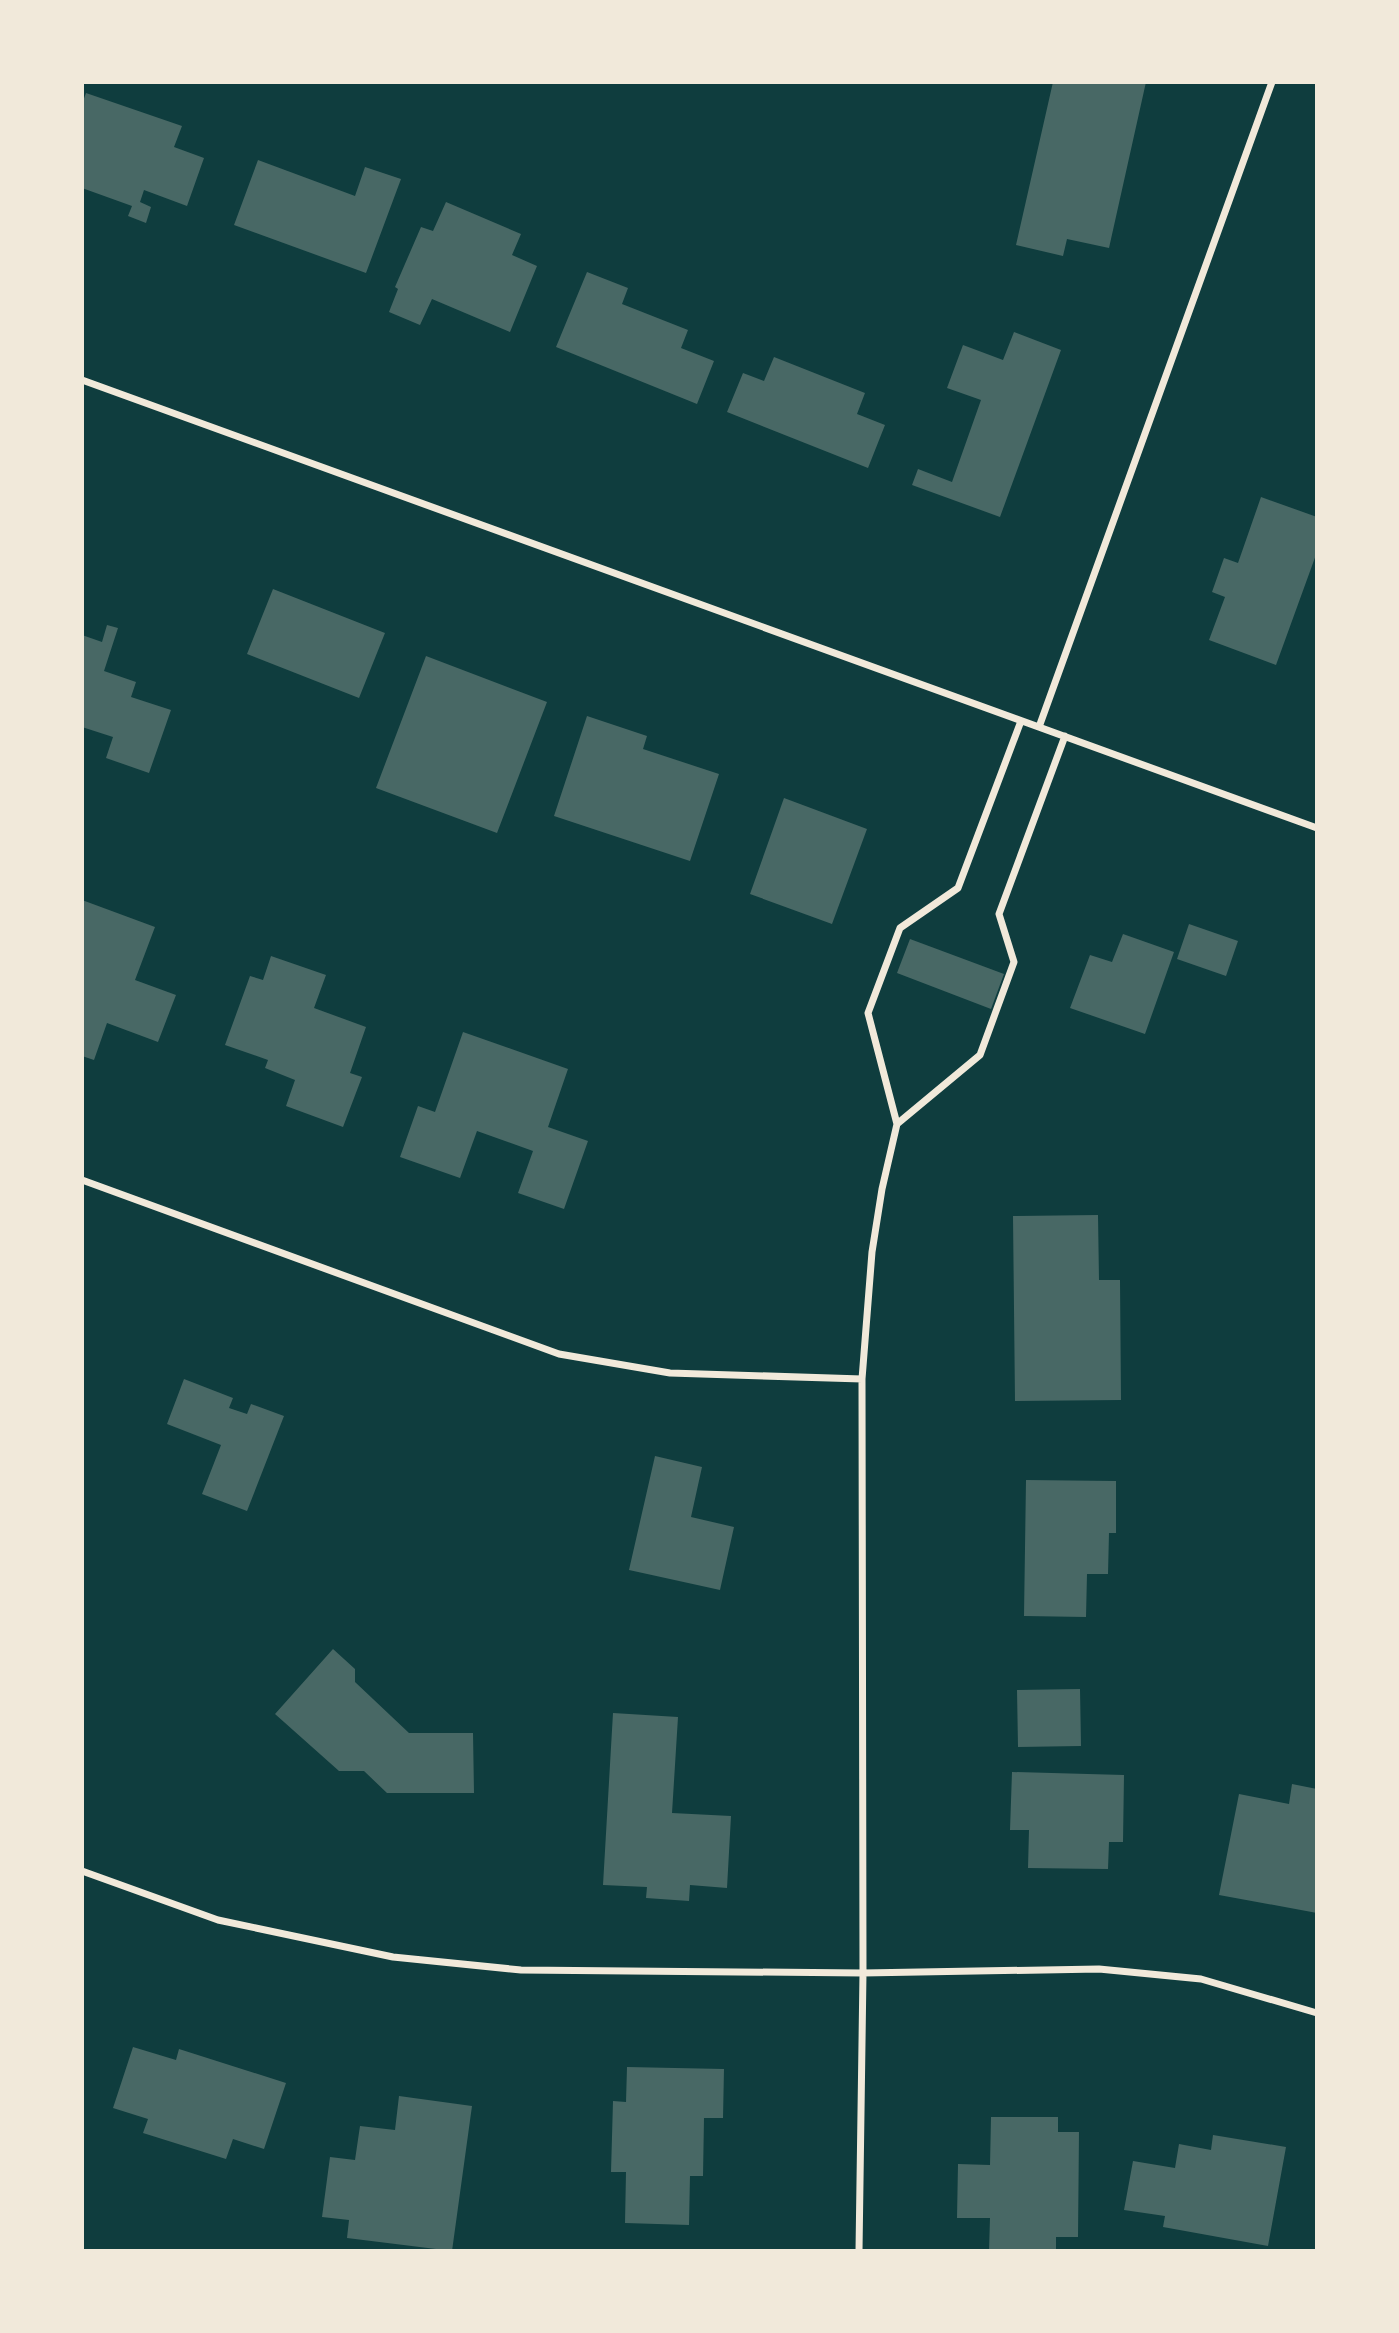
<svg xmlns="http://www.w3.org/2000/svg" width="1399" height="2333" viewBox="0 0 1399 2333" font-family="Merriweather,serif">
  <rect width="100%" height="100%" fill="#0f3d3e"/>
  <path fill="#486865" d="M 1053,82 L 1146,82 L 1109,248 L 1067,239 L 1063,256 L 1016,245 Z
    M 86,93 L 182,126 L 174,147 L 204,158 L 187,206 L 144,190 L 140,202 L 151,207 L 146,223 L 128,216 L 132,206 L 82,188 L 82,104 Z
    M 258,160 L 355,196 L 365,167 L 401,179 L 366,273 L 234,225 Z
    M 446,202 L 521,234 L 512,255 L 537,266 L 510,332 L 432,299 L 420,325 L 389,312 L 398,289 L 395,287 L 421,227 L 433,231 Z
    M 587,272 L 628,288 L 622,304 L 688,330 L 681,348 L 714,361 L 697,404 L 556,347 Z
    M 1014,332 L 1061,350 L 1000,517 L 912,485 L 918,469 L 952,482 L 981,400 L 947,388 L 963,345 L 1003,360 Z
    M 774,357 L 865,393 L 857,414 L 885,425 L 868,468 L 727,412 L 743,373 L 764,381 Z
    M 1261,497 L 1317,517 L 1317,552 L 1276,665 L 1209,640 L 1225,597 L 1212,592 L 1224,558 L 1238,563 Z
    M 273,589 L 385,633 L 359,698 L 247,654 Z
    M 107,625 L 118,628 L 104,671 L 136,682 L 131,697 L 171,710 L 149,773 L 106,758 L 113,737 L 82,727 L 82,635 L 102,642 Z
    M 426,656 L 547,702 L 497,833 L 376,788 Z
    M 587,716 L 647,736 L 643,749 L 719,774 L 690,861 L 554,816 Z
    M 784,798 L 867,829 L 832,924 L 750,894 Z
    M 82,900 L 155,927 L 135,980 L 176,995 L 158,1042 L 107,1023 L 94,1060 L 82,1056 Z
    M 1189,924 L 1238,941 L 1226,976 L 1177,959 Z
    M 1123,934 L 1174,952 L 1145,1034 L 1070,1008 L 1090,955 L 1112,962 Z
    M 910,939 L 1004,974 L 991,1009 L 897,973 Z
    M 271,956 L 326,975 L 314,1008 L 366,1027 L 350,1073 L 362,1077 L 343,1127 L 286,1106 L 295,1080 L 265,1068 L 268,1060 L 225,1045 L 250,976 L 263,980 Z
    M 463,1032 L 568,1069 L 548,1127 L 588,1141 L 564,1209 L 518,1193 L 533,1151 L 477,1131 L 460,1178 L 400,1157 L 418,1106 L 435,1112 Z
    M 1098,1215 L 1099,1280 L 1120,1280 L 1121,1400 L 1015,1401 L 1013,1216 Z
    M 184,1379 L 233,1398 L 229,1408 L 247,1414 L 251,1404 L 284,1416 L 247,1511 L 202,1494 L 221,1445 L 167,1424 Z
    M 655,1456 L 702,1467 L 691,1517 L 734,1527 L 720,1590 L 629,1570 Z
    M 1026,1480 L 1116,1481 L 1116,1533 L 1109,1533 L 1108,1574 L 1087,1574 L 1086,1617 L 1024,1616 Z
    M 333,1649 L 355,1669 L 355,1682 L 409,1733 L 473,1733 L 474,1793 L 387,1793 L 364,1771 L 339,1771 L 275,1714 Z
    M 1080,1689 L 1081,1746 L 1018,1747 L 1017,1690 Z
    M 613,1713 L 678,1717 L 672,1813 L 731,1816 L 727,1888 L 690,1885 L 689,1901 L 646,1898 L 647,1887 L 603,1885 Z
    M 1012,1772 L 1124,1775 L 1123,1842 L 1109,1842 L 1108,1869 L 1028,1868 L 1029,1830 L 1010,1830 Z
    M 1292,1784 L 1317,1789 L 1317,1913 L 1219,1895 L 1239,1794 L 1289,1804 Z
    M 133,2047 L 176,2060 L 179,2049 L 286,2083 L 264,2149 L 233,2139 L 226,2159 L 143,2133 L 148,2119 L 113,2108 Z
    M 627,2067 L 724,2069 L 723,2118 L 704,2118 L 703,2176 L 690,2176 L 689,2225 L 625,2223 L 626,2172 L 611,2172 L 613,2101 L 626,2102 Z
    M 399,2096 L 472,2106 L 452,2251 L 347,2238 L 349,2220 L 322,2217 L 330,2157 L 355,2160 L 360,2126 L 395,2130 Z
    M 991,2117 L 1058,2117 L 1058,2132 L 1079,2132 L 1078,2237 L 1056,2237 L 1056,2251 L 989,2251 L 990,2218 L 957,2218 L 958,2164 L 990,2165 Z
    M 1213,2135 L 1286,2147 L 1268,2246 L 1163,2227 L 1165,2216 L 1124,2210 L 1133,2161 L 1175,2168 L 1179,2144 L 1211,2150 Z"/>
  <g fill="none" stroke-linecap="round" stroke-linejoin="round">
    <path stroke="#f1e9da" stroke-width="7" d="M 82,380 L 1317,828
      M 1039,727 L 1272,82
      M 897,1124 L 980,1055 L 1014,962 L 999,914 L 1065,736
      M 82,1180 L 559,1354 L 670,1373 L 862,1379
      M 82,1871 L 218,1920 L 393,1957 L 521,1970 L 863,1973 L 1099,1969 L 1201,1979 L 1317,2013
      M 859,2251 L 863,1973 L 862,1379 L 872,1252 L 882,1189 L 897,1124 L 868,1013 L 900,928 L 958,888 L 1021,721"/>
  </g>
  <rect width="1399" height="2333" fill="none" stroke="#f1e9da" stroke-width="168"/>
</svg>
